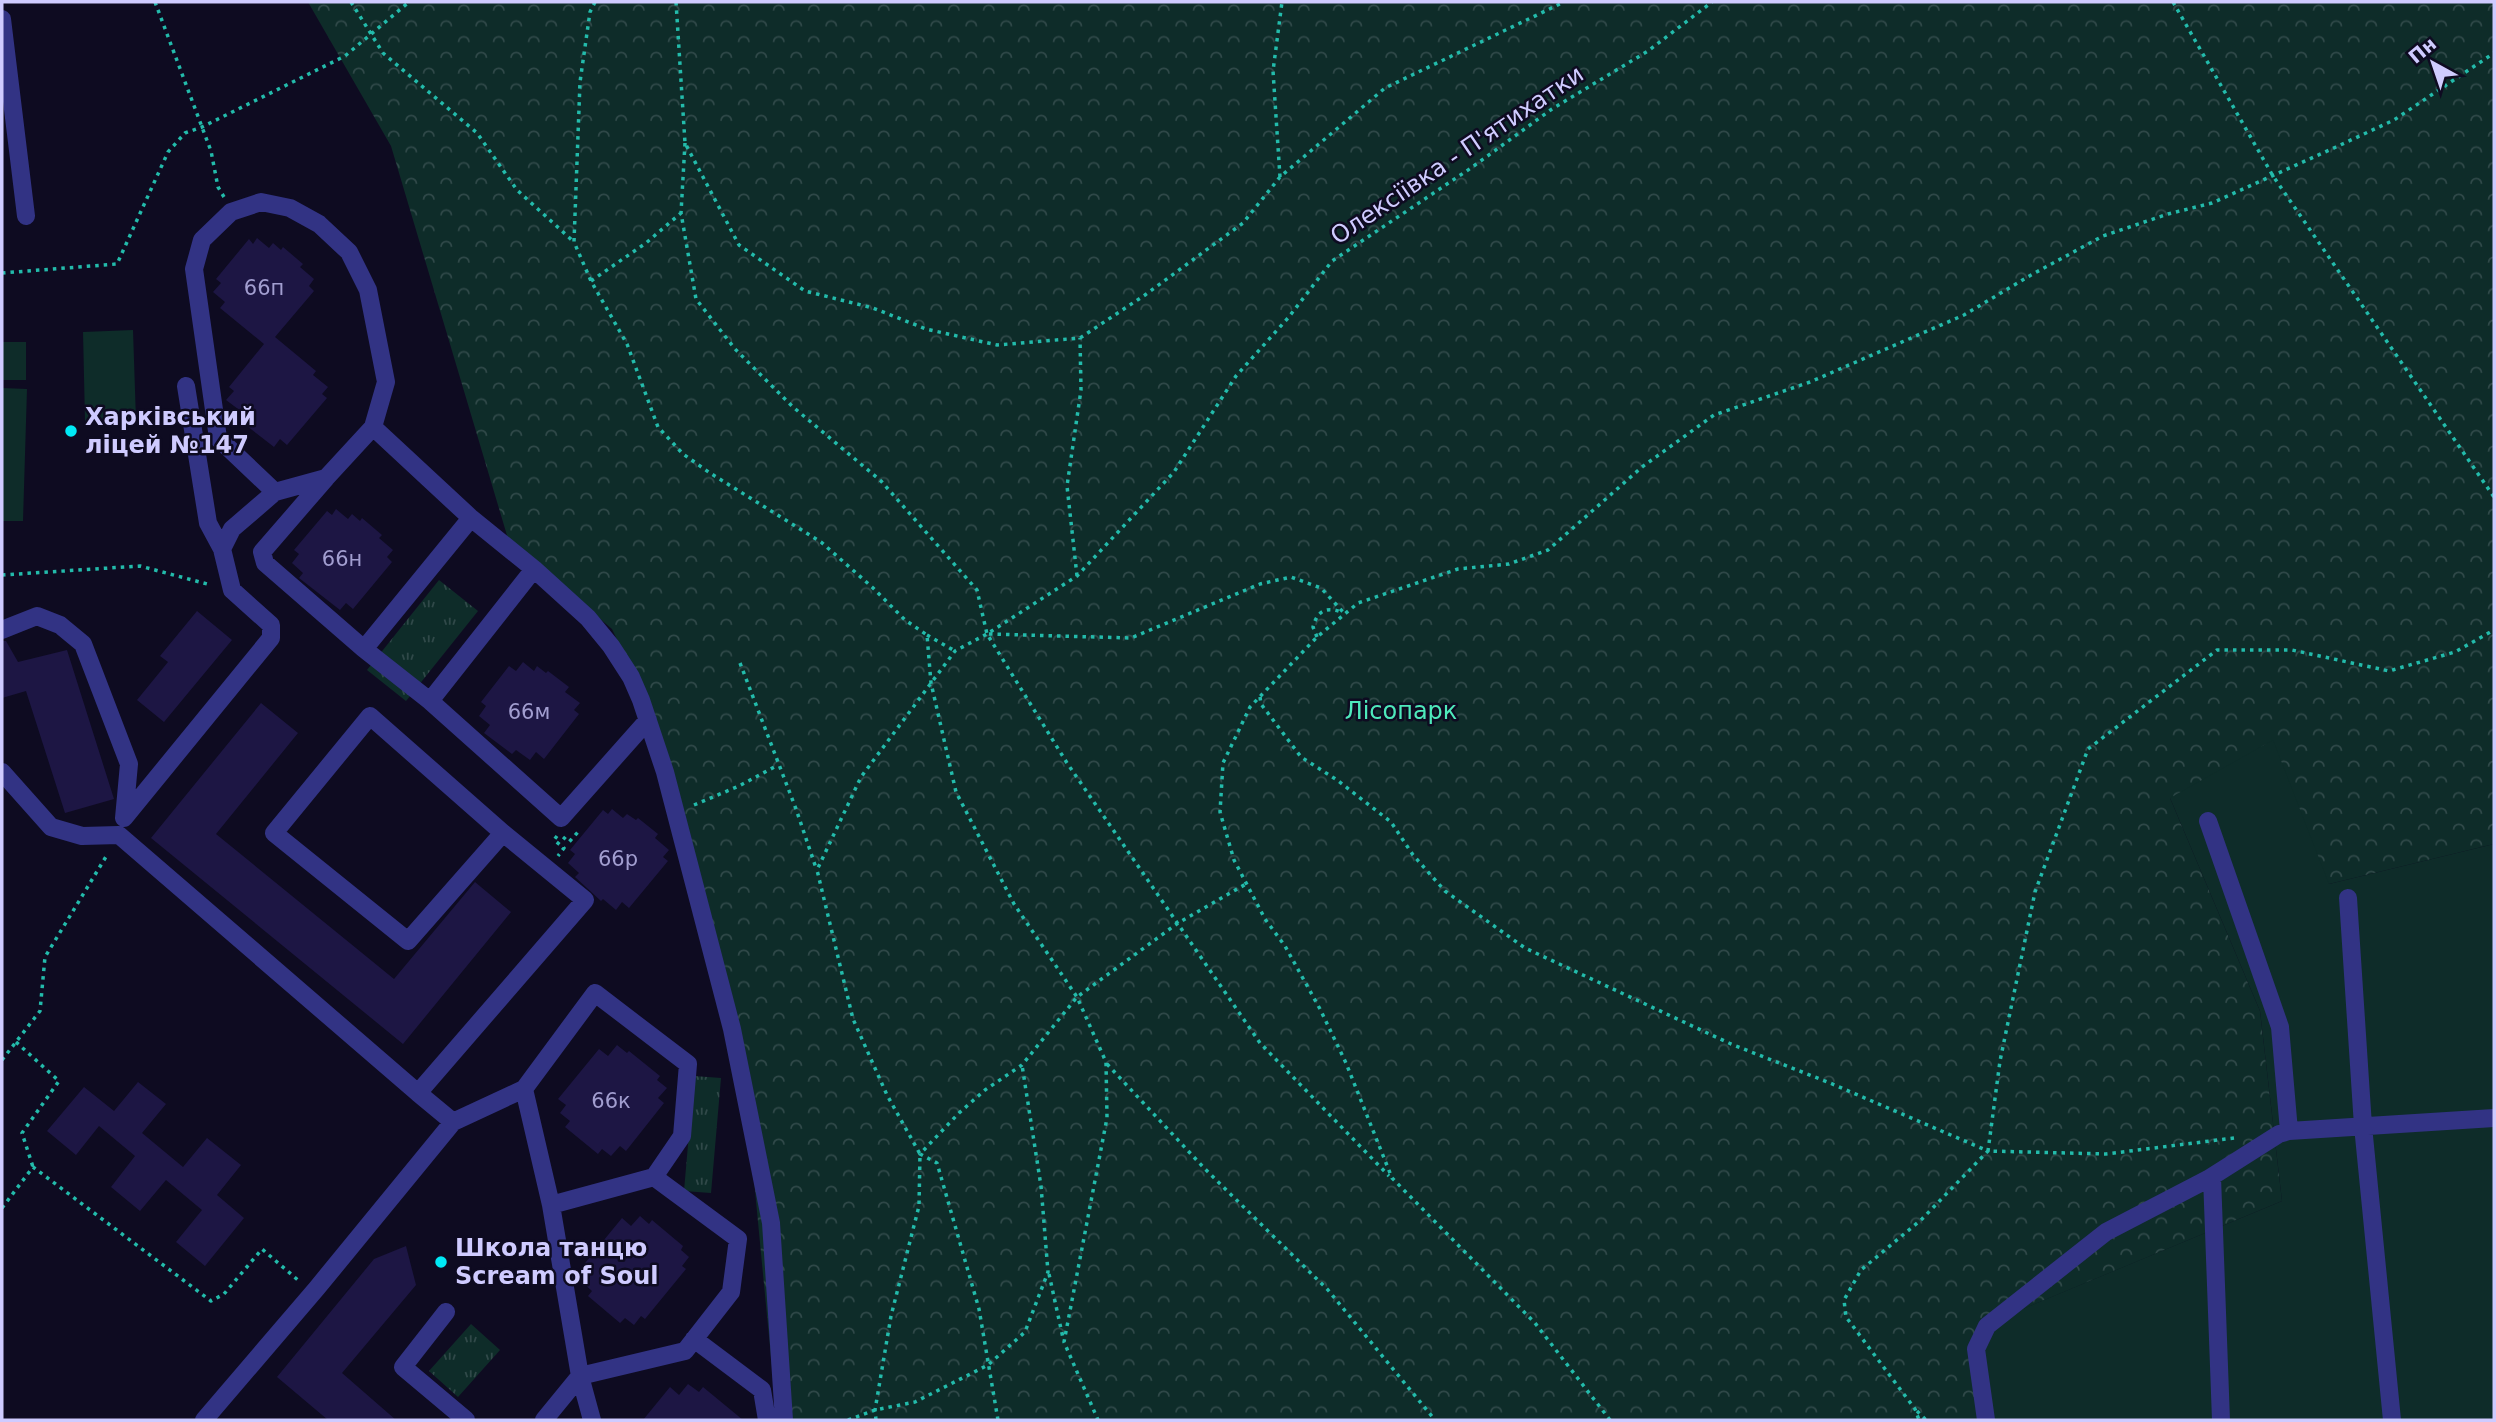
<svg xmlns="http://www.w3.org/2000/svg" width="2496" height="1422" viewBox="0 0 2496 1422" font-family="'DejaVu Sans',sans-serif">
  <defs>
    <pattern id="forest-crowns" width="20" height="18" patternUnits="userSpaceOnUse" patternTransform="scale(1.75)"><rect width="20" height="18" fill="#0e2c29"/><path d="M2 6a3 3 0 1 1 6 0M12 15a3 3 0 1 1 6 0" fill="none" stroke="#304949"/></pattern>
    <pattern id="park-tufts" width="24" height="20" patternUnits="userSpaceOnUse" patternTransform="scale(1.75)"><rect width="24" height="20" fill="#0e2c29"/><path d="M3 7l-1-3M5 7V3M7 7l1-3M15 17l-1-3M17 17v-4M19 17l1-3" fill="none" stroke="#304949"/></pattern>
  </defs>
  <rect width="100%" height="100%" fill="#0e0b21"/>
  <path fill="url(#forest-crowns)" d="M 308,2 L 2494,2 L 2494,844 L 2329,884 L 2170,798 L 2260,1011 L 2282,1201 L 1980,1327 L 1994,1420 L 777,1420 L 745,1086 L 634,675 L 612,629 L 509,542 L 391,146 Z"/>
  <path fill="url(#park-tufts)" d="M 439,580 L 478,611 L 406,701 L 367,670 Z
    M 694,1076 L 721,1078 L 711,1193 L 684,1191 Z
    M 471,1324 L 500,1350 L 458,1397 L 429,1371 Z"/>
  <path fill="#0e2c29" d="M 133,330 L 136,420 L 85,421 L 83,332 Z
    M 2,342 L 26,342 L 26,380 L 2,380 Z
    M 2,388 L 27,389 L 23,521 L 2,521 Z
    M 2273,740 L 2329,884 L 2494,844 L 2494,1420 L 1994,1420 L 1979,1327 L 2282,1201 L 2260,1011 L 2170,798 Z"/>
  <path fill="#1d1644" d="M 257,238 L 269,248 L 273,243 L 281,250 L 283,247 L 303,264 L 300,267 L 314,279 L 309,286 L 314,291 L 275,337 L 316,371 L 313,375 L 328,387 L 322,394 L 327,398 L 287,445 L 280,439 L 274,447 L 233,415 L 238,409 L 226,400 L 234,391 L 229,387 L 264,344 L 220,308 L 225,302 L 213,292 L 221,283 L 216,279 L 249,239 L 253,244 Z
    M 336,509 L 348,519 L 352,514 L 360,521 L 362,518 L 382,535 L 379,538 L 393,550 L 387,557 L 392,562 L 353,609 L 346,603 L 340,610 L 299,578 L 303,573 L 292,563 L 299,554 L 294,550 L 327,511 L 332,515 Z
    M 197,611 L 232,640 L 164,722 L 137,700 L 168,662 L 160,656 Z
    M 2,641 L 6,641 L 18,662 L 67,650 L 114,799 L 65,813 L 26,691 L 2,698 Z
    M 523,662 L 534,671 L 537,666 L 546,673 L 548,671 L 569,687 L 565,692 L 580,703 L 574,710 L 579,714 L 544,759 L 536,752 L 530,760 L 516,750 L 512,754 L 484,733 L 490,725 L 479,716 L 486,706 L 481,702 L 509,666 L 516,671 Z
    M 261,703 L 298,733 L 216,834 L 394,979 L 475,882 L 511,912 L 403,1044 L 151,838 Z
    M 612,809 L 623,818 L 627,814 L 636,820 L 638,818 L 658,834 L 655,838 L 669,850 L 663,857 L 668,861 L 629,908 L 622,902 L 616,910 L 603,899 L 601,901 L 575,877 L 579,873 L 568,863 L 575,854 L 570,850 L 603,810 L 608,814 Z
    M 617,1045 L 627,1053 L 629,1051 L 660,1076 L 657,1080 L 667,1088 L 658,1098 L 664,1103 L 626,1151 L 620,1146 L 611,1156 L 602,1149 L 598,1154 L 565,1127 L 570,1121 L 560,1113 L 566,1105 L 558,1099 L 599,1049 L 608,1056 Z
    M 138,1082 L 166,1104 L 142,1133 L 183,1167 L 207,1138 L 241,1165 L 217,1195 L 244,1218 L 205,1266 L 176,1242 L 202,1210 L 166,1180 L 140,1211 L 111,1187 L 135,1156 L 99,1126 L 76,1155 L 47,1131 L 84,1087 L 114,1111 Z
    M 640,1216 L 649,1224 L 652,1220 L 683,1246 L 681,1250 L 689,1257 L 682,1266 L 686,1269 L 645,1319 L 641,1316 L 634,1325 L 625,1318 L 620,1323 L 588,1296 L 592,1291 L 582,1282 L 589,1274 L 581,1268 L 622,1218 L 631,1226 Z
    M 406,1246 L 416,1285 L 342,1373 L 396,1420 L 328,1420 L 277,1377 L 374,1259 Z
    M 688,1384 L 699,1392 L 703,1387 L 743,1420 L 643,1420 L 670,1387 L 679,1395 Z"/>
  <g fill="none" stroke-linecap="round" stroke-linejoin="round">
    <path stroke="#23bbab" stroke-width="3.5" stroke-dasharray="3.5 5" stroke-linecap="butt" d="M 155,2 L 211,151 L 218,187 L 224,197
      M 351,2 L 383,53 L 477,133 L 517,190 L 574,242
      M 595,2 L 590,12 L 580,82 L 574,242 L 591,281 L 627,344 L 658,427 L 683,454 L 710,473 L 821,542 L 872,587 L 905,620 L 927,635 L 931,683 L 956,792 L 1014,904 L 1077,997 L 1106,1062 L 1107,1118 L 1064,1342 L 1098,1420
      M 676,2 L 685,143 L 739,245 L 805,291 L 873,308 L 926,329 L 997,345 L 1080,338 L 1145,295 L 1243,223 L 1280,177 L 1385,88 L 1564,2
      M 2173,2 L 2273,176 L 2494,497
      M 685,143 L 681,213 L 696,299 L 735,349 L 793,407 L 881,481 L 977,590 L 987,634 L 1067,763 L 1260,1043 L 1389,1176
      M 1280,177 L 1273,71 L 1282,2
      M 2,273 L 117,264 L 168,152 L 185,133 L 202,127 L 345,56 L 409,2
      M 591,281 L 646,243 L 681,213
      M 2,575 L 140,566 L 211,585
      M 1077,576 L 1067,486 L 1081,390 L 1080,338
      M 989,634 L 1131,638 L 1260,584 L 1291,577 L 1321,588 L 1344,613
      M 927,635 L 955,651
      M 1317,637 L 1313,627 C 1317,612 1325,606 1341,612
      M 740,663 L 796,809 L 816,868
      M 1260,697 L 1261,704 L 1301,757 L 1337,780 L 1391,822 L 1413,855 L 1445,891 L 1525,948 L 1731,1044 L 1830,1083 L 1988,1151 L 1922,1219 L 1861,1270 L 1844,1300 L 1846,1317 L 1915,1409 L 1919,1420
      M 694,805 L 739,786 L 778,765
      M 557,836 L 554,840 L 564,848 L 558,856
      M 563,837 L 569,842 L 578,832 L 576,831
      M 16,1042 L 59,1081 L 22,1133 L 33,1167
      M 2,1060 L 40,1011 L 45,957 L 107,855
      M 1107,1064 L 1205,1169 L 1328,1290 L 1435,1420
      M 2234,1138 L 2106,1154 L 1988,1151 L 2000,1061 L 2035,892 L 2088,749 L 2217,650 L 2292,650 L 2389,671 L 2455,652 L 2494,630
      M 2,1208 L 33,1167 L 211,1301 L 224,1294 L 262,1249 L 299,1281
      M 1049,1274 L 1063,1338
      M 1917,1411 L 1926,1420
      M 848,1420 L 875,1410 L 915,1402 L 988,1365 L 1025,1332 L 1048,1272 L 1041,1186 L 1022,1065
      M 876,1420 L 875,1410 L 891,1316 L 919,1206 L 920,1154 L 887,1095 L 853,1019 L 817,870 L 861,777 L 955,651 L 987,634 L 1077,576 L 1174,472 L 1236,376 L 1288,318 L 1332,261 L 1471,168 L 1552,109 L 1648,51 L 1712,2
      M 998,1420 L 979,1309 L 937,1163 L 920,1154 L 959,1113 L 985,1090 L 1022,1065 L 1077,997 L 1178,923 L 1246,884
      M 1610,1420 L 1535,1323 L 1392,1178 L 1346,1063 L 1320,1009 L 1285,946 L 1265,919 L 1234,860 L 1220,812 L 1223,763 L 1250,707 L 1317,637 L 1358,603 L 1458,569 L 1509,564 L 1548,550 L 1642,467 L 1714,415 L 1810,382 L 1964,315 L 2031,275 L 2103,236 L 2168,214 L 2212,203 L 2336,147 L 2394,120 L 2494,53"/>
    <path stroke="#323384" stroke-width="18" d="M 2,19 L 26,216
      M 186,386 L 208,523 L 222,549
      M 373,427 L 471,518 L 534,569 L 588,618 L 611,646 L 631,677 L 641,700 L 665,772 L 732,1029 L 771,1223 L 784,1420
      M 326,478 L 262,552 L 265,563 L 364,649
      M 471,518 L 364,649 L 430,701 L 534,569
      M 2,630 L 37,616 L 60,625 L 83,644 L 129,764 L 124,818
      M 430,701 L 561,818 L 648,720
      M 2,772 L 51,827 L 82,836 L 119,835 L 418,1093
      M 124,818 L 271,638 L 271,625 L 232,590 L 222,549 L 232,529 L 275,492 L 326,478 L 373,427 L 386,382 L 368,290 L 349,252 L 319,224 L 290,208 L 261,202 L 231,212 L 202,240 L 194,269 L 218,438 L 275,492
      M 2208,821 L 2280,1027 L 2289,1131
      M 2348,898 L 2363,1126 L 2392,1420
      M 524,1089 L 551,1205 L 580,1376 L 592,1420
      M 453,1122 L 524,1089 L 595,993 L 688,1064 L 682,1136 L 654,1177 L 551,1205
      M 2212,1177 L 2221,1420
      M 446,1312 L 403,1367 L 466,1420
      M 694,1339 L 762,1390 L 767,1420
      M 204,1420 L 317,1288 L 453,1122 L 418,1093 L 585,900 L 503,833 L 370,716 L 274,833 L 408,941 L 503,833
      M 544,1420 L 580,1376 L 685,1351 L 731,1292 L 738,1239 L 654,1177
      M 1986,1420 L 1976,1349 L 1987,1326 L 2106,1232 L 2208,1179 L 2279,1134 L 2289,1131 L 2494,1118"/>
  </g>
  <g fill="#00e9f6" stroke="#0e0b21" stroke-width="2.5">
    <circle cx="71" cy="431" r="7"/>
    <circle cx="441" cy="1262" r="7"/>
  </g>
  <g text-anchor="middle" stroke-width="5" stroke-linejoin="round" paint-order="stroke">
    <g font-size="21" fill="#a29ed0">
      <text x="264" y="295">66п</text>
      <text x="342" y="566">66н</text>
      <text x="529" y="719">66м</text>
      <text x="618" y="866">66р</text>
      <text x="611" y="1108">66к</text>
    </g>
    <g font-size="24" fill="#cfcbff" stroke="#0e0b21">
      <text transform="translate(1457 155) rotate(-34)" y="8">Олексіївка - П'ятихатки</text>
    </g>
    <g font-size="24" font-weight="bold" fill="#cfcbff" stroke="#0e0b21" text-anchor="start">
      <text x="85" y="425">Харківський<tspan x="85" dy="28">ліцей №147</tspan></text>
      <text x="455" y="1256">Школа танцю<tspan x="455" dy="28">Scream of Soul</tspan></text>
    </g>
    <g font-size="24" fill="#4ee9bb" stroke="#0e0b21">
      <text x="1401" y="719">Лісопарк</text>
    </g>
  </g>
  <rect width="2496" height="1422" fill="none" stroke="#cfcbff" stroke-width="7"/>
  <g transform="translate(2433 63) rotate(320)" stroke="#0e0b21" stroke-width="5" paint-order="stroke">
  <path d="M0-5L12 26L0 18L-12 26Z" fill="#cfcbff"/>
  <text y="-10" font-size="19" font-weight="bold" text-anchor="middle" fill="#cfcbff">Пн</text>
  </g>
</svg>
